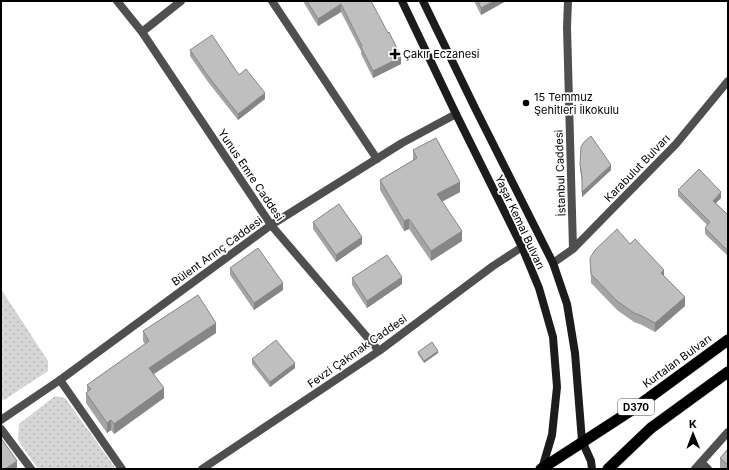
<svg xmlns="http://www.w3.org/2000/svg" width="729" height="470" viewBox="0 0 729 470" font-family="Inter,sans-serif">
  <defs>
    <pattern id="park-dots" width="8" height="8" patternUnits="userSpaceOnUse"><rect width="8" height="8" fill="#d6d6d6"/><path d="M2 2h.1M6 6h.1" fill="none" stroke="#b6b6b6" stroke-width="1.8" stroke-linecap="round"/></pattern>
  </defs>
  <rect width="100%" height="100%" fill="#fff"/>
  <path fill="url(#park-dots)" d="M 1,289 L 48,361 L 48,371 L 4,400 L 1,399 Z
    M 55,396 L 65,398 L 116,469 L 38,469 L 18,440 L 19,424 Z"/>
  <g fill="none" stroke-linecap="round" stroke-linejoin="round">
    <defs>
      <path id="trunk" d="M 541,469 L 635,408 L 728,340
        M 608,469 L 651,428 L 728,372"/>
    </defs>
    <use href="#trunk" stroke="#dbdbdb" stroke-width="12"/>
    <path stroke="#4f4f4f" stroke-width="8" d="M 272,1 L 377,159
      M 60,380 L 122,469
      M 1,429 L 31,469
      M 701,462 L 708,469
      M 695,469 L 728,432"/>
    <path stroke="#4f4f4f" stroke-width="8" d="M 117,1 L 142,32 L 271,225 L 379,351
      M 568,1 L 567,27 L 573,249
      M 142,32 L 181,1
      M 553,263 L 573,249 L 676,144 L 728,81
      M 1,420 L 60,380 L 271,225 L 402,143 L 456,114
      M 202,469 L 379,351 L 493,266 L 522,247"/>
    <path stroke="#1c1c1c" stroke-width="8" d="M 402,1 L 456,114 L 522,247 L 539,288 L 553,337 L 557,387 L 552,435 L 542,469
      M 423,1 L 475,108 L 553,263 L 567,304 L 575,353 L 582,441 L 591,461 L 592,469"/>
    <use href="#trunk" stroke="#000" stroke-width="11"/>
  </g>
  <path fill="#a4a4a4" d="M 304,1 L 371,1 L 401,64 L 373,78 L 361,54 L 361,51 L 341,12 L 318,26 L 304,3 Z
    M 474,1 L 506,1 L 481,15 Z
    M 190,50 L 265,99 L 238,120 L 208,82 L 190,56 Z
    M 413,150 L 460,192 L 442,202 L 462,241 L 431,261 L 409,229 L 404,231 L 380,190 L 380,180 L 413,160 Z
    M 580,164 L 611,170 L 582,197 L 582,183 L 580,169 Z
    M 678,190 L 721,198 L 716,203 L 728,215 L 728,256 L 705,234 L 705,228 L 707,225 L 678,196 Z
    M 313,222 L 362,244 L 336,262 L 313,229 Z
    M 630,244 L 664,276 L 685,306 L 655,332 L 642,325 L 634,322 L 617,310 L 591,283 L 590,258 Z
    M 230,268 L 283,290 L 254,310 L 230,275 Z
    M 352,278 L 402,284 L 367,308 L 352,285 Z
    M 143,331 L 216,333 L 154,374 L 164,398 L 114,434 L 111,430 L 107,433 L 86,403 L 86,393 L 87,392 L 87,385 L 145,344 L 143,341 Z
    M 418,352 L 438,353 L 424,363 L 418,354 Z
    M 252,359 L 295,368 L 270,387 L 252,364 Z
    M 728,449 L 728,469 L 720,469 L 720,458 Z"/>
  <path fill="#868686" d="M 494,1 L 506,1 L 481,15 L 481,8 Z
    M 341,4 L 341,12 L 318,26 L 318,19 Z
    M 401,57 L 401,64 L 373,78 L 373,71 Z
    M 265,93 L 265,99 L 238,120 L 238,114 Z
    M 611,165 L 611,170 L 582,197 L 582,192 Z
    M 460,182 L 460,192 L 437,204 L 437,194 Z
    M 721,192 L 721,198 L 713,206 L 713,201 Z
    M 409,219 L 409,229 L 404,231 L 404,221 Z
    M 462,231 L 462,241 L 431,261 L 431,251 Z
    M 362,237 L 362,244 L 336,262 L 336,255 Z
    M 664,270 L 664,279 L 661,273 Z
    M 402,277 L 402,284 L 367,308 L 367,301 Z
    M 283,283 L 283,290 L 254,310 L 254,303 Z
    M 685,297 L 685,306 L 655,332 L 655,323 Z
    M 216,323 L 216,333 L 149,377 L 149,368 Z
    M 438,351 L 438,353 L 424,363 L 424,361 Z
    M 295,363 L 295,368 L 270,387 L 270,382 Z
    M 164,388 L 164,398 L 114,434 L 114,424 Z
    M 111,420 L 111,430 L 107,433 L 107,423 Z
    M 17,461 L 17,468 L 15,469 L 5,469 Z"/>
  <path fill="#bfbfbf" stroke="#868686" d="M 307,1 L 371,1 L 388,33 L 389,32 L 401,57 L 373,71 L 361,47 L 362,46 L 341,4 L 318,19 Z
    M 478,1 L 494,1 L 481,8 Z
    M 212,35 L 239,75 L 246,69 L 265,93 L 238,114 L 208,76 L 190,50 Z
    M 591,136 L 611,165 L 582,192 L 582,178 L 580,164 L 581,147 L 584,142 Z
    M 436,138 L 460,182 L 437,194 L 462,231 L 431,251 L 409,219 L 404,221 L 380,180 L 417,158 L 413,150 Z
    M 699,169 L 721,192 L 713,201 L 728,215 L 728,251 L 705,228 L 710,222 L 678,190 Z
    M 339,204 L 362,237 L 336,255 L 313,222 Z
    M 617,229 L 630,244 L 635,239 L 664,270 L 661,273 L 685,297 L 655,323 L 642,316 L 634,313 L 617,301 L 591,274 L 590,258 L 595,250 Z
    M 258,248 L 283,283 L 254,303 L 230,268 Z
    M 387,255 L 402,277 L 367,301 L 352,278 Z
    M 198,295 L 216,323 L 149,368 L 164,388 L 114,424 L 111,420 L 107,423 L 86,393 L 91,389 L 87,385 L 149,341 L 143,331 Z
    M 276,340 L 295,363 L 270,382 L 252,359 Z
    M 432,342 L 438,351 L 424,361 L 418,352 Z
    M 1,438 L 17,461 L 5,469 L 1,469 Z
    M 728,449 L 728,465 L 720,458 Z"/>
  <g fill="#000" stroke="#fff" stroke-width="1.5">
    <path d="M393 48h4v4h4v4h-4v4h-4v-4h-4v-4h4z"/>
    <circle cx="526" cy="103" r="4"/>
  </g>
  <g text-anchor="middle" stroke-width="3.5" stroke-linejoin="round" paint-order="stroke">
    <rect fill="#fff" stroke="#4c4c4c" stroke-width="1" x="618" y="399" width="36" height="16" rx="3"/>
    <g font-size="10" font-weight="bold" fill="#000">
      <text x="636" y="411">D370</text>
    </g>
    <g font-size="11" fill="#000" stroke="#fff" text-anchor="start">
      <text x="403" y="58">Çakır Eczanesi</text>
      <text x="534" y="101">15 Temmuz<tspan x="534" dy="13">Şehitleri İlkokulu</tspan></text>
    </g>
    <g font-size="11" fill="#000" stroke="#fff">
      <text transform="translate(637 168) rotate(-46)" y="4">Karabulut Bulvarı</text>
      <text transform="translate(560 173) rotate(-92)" y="4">İstanbul Caddesi</text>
      <text transform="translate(251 175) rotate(56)" y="4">Yunus Emre Caddesi</text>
      <text transform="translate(520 222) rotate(65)" y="4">Yaşar Kemal Bulvarı</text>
      <text transform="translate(217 251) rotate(-36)" y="4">Bülent Arınç Caddesi</text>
      <text transform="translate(357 351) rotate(-35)" y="4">Fevzi Çakmak Caddesi</text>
      <text transform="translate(677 361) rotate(-36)" y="4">Kurtalan Bulvarı</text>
    </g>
  </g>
  <rect width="729" height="470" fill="none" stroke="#000000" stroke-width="4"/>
  <g transform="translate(693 434) rotate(359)" stroke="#ffffff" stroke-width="3" paint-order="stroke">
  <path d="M0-3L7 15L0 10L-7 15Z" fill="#000000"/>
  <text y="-6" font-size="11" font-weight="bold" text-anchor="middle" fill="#000000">K</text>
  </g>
</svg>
